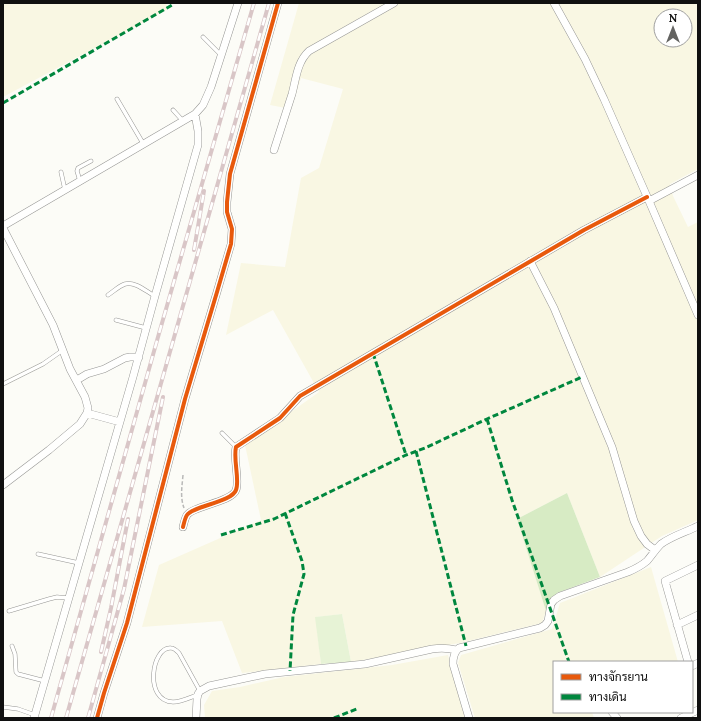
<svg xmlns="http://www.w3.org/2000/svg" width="701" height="721" viewBox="0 0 701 721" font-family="Lora,Sarabun,serif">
  <rect width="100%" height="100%" fill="#fcfcf7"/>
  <path fill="#f9f7e3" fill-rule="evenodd" d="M 3,3 L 166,3 L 168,9 L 3,97 Z
    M 299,3 L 698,3 L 698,169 L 670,184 L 673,196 L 688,227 L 698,222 L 698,520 L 662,536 L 600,577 L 567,493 L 517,519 L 546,611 L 542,623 L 460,643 L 351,662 L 342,614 L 316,617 L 321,664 L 242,673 L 222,621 L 142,627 L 159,565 L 261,520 L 245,445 L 319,392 L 273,310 L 226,335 L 241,263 L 285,267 L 301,178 L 319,168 L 343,89 L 301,78 L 291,109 L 270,105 ZM 661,16 L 685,16 L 685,40 L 661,40 Z
    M 651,567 L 678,662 L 554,662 L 554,712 L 592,712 L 594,718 L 475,718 L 458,663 L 461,655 L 552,629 L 560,603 Z
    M 448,655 L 465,718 L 205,718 L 204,705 L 212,691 L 240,687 L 284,677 L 392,665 Z"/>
  <path fill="#e7f3d6" d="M 342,614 L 351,662 L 321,664 L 315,617 Z"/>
  <path fill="#d7ebc4" d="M 567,493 L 600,577 L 557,593 L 546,611 L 517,519 Z"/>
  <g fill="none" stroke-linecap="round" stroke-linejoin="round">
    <defs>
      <path id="lane" d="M 203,37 L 221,55
        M 117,99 L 144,145
        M 173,110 L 183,121
        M 61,172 L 65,190
        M 80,181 L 77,171 L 78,168 L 91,161
        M 108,295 C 114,291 119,286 125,284 C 135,281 147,292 155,296
        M 116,320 L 146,328
        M 3,384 L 43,364 L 63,350
        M 222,433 L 236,447
        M 38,554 L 79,563
        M 9,611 L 49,599 L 57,597 L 68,598
        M 12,646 L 15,654 L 16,672 L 18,674 L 45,681
        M 197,695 C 189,698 181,702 173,702 C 143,701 152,646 171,648 C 174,648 177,651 179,653 L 200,691
        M 3,707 L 18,709 L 35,715"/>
      <path id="street" d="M 554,3 L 585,59 L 604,99 L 649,201 L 698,315
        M 274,150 C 280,131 286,113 292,94 C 296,79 297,62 309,51 L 394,3
        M 649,201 L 698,175
        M 3,226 L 195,114 L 203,105 L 211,87 L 238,3
        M 3,228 L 53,325 L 70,369 L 85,397 L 88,408 L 87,413 L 80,424 L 49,450 L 3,485
        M 530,261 L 554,308 L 612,447 L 634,521 L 641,536 L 647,544 L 655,550
        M 77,380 L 87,374 L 104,369 L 125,358 L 130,357 L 139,357
        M 87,413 L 120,422
        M 183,527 C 184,523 185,518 187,515 C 193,506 232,502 236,490 C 240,480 233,460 236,447 L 280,418 L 300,396 L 584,230 L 647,197
        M 677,625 L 698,615
        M 688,662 L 665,581 L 698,565
        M 692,666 L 698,663
        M 612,712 L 617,718
        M 34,718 L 133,377 L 155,296 L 198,145 L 198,131 L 195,114
        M 97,718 L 104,693 L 127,623 L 185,399 L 217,292 L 231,244 L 232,229 L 227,212 L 227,202 L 230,174 L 278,3
        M 196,718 L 197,699 L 198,694 L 200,691 L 209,686 L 265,674 L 365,664 L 432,649 C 440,648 448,648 456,650
        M 469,718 L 453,664 C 453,657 454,652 459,648 L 540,628 L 545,625 L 548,621 L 551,604 L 554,600 L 560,596 L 628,572 C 635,569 641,566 647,561 C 652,555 656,549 661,544 C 672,536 686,532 698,526
        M 681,718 L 698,710"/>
    </defs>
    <use href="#lane" stroke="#969694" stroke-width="4.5"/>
    <use href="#street" stroke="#969694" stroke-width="8"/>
    <path stroke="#b9b9b8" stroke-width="1.5" stroke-dasharray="4 2" stroke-linecap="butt" d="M 183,475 C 182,487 180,497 184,508"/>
    <use href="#lane" stroke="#fffffe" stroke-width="3.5"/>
    <use href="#street" stroke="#fffffe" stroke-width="7"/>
    <defs>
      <path id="rail" d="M 194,250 L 204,191
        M 101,652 L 111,608 L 128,519
        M 51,718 L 158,337 L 254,3
        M 66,718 L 269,3
        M 88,718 L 124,589 L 163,397"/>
    </defs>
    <use href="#rail" stroke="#d9c6c7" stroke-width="4"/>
    <use href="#rail" stroke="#fff" stroke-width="2.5" stroke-dasharray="8" stroke-linecap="butt"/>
    <path stroke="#00873e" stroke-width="3" stroke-dasharray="6 3" stroke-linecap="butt" d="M 3,103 L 172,5 L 171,3
      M 373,353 L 406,455
      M 487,419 L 512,500 L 569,662
      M 416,451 L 466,646
      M 285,513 L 302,561 L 304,574 L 293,615 L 290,671
      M 221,535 L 274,519 L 406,455 L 425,448 L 487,419 L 582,377
      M 334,718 L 359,708"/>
    <defs>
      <path id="cycleway" d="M 183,527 C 184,523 185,518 187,515 C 193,506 232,502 236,490 C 240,480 233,460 236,447 L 280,418 L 300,396 L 584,230 L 647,197
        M 97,718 L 104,693 L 127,623 L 185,399 L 217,292 L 231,244 L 232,229 L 227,212 L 227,202 L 230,174 L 278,3"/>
    </defs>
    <use href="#cycleway" stroke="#fff" stroke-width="6"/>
    <use href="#cycleway" stroke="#e8590c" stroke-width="4"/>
  </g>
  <rect width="701" height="721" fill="none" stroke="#101010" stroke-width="8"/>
  <rect x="553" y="661" width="140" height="52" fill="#ffffff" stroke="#9f9f9f"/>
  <rect x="561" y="674" width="20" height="6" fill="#e8590c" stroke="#9f9f9f"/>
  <text x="589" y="681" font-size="12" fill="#101010">ทางจักรยาน</text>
  <rect x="561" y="694" width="20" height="6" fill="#00873e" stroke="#9f9f9f"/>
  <text x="589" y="701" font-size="12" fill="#101010">ทางเดิน</text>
  <g transform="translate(673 28)"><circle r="19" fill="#ffffff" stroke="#9f9f9f"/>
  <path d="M0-3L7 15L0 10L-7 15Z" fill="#636361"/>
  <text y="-6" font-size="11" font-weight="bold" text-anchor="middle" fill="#101010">N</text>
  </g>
</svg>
